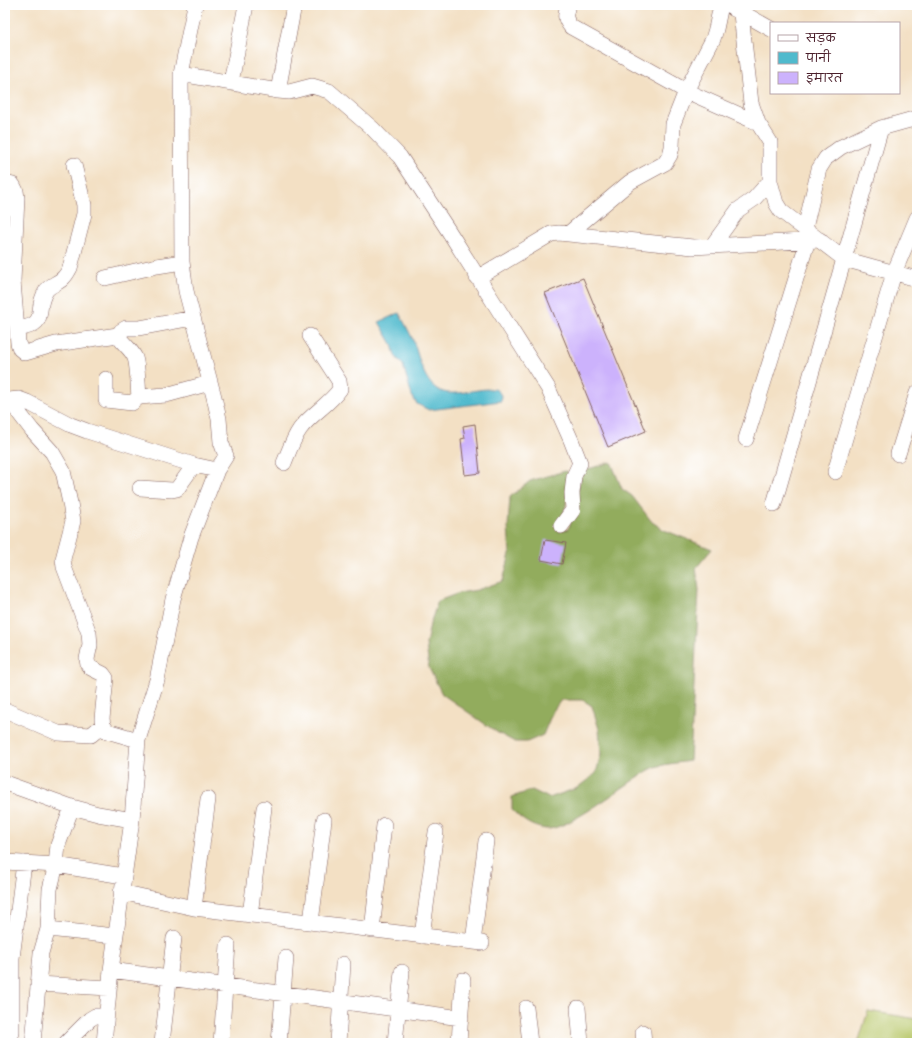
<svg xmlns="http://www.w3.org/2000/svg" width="922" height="1048" viewBox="0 0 922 1048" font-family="'Shantell Sans','Playpen Sans Deva',sans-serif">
  <rect width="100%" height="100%" fill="#fff"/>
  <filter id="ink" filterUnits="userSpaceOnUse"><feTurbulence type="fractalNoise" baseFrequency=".025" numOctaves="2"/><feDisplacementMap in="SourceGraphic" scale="8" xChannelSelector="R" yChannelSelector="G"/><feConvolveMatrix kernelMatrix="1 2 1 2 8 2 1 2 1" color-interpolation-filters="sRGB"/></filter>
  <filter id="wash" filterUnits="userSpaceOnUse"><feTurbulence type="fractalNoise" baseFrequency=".012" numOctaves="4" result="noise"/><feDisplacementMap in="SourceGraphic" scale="16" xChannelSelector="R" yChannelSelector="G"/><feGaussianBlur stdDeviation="0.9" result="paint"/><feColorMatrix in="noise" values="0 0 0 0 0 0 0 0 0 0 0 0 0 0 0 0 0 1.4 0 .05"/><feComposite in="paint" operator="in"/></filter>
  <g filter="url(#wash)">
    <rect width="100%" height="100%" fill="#f3e0c4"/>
    <path fill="#b8c769" stroke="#81734a" d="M 868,1011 L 917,1019 L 917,1043 L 858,1043 Z"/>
    <path fill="#92ac5d" stroke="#6e6644" d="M 611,462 L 622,489 L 632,496 L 652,522 L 664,530 L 712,549 L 696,568 L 699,590 L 690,761 C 679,763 660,764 651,769 C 629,781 568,831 546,829 C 531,827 522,820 512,810 L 512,797 L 532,790 L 549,798 L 577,788 L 596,773 L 601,754 L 599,729 L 592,706 L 583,700 L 561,700 L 553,711 L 543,735 L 527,742 L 515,742 L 498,733 L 442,694 L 429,668 L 426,644 L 430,624 L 438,601 L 459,593 L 477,590 L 503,581 L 510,554 L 508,527 L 510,497 L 530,481 L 565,471 L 568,472 L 566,505 L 559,532 L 568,529 L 571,522 L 582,471 Z"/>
    <path fill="#50bacd" stroke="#4d6c7c" d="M 399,313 C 404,322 409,331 413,340 C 420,359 424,391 449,393 C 464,394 479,388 495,389 L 499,392 L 502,397 L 501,401 L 429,410 L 417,404 L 412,396 L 403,365 L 395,356 L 392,344 L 379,322 Z"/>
    <g id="blocks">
      <path fill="#ccb2fc" d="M 583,278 L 646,431 L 608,447 L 545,293 Z
        M 475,424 L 480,473 L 465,475 L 461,439 L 465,438 L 463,426 Z
        M 545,540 L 566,543 L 562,564 L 541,560 Z"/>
    </g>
  </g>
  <g filter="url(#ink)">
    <use href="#blocks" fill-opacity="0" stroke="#856361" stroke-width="1"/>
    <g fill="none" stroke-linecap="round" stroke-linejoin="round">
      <defs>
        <path id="minor" d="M 568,5 C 565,15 564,18 571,27 L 686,91 L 758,123
          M 740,5 L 751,103 L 758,123 L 770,142 L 770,181 L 776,203 L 781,211 L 844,259 L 881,128
          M 734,9 L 741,12 L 771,29
          M 181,74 L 278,91 L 289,92 L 312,86 L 329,91 L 373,129 L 400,157 L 448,230 L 548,388 L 571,440 L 580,463 L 574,476 L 572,493 L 573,510 L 561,526
          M 231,82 L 246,5
          M 278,91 L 294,5
          M 5,183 L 13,185 L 16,191 L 17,198 L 13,281 L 18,343 L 20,349 L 25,353 L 56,344 L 118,335
          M 805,228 L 819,169 L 826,158 L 841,147 L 881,128 L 917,118
          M 568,234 L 630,182 L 665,163 L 670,155 L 672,147 L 673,124 L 686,91 L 713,39 L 716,29 L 721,5
          M 712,246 L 738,210 L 754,199 L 770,181
          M 105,278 L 157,266 L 182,262
          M 477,278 L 551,234 L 559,233 L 693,247 L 820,240
          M 17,329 C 51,324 33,311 46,291 C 49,286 56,284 61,280 C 65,277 68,272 70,268 L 84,214 L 84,205 L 74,165
          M 106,379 L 106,400 L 132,403 L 139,397 L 166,395 L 210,383
          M 139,397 C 138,388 138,366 135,358 C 131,348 122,344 118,335 L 121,331 L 126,328 L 139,328 L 193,318
          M 5,400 L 9,400 L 32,430 L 52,452 L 63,471 L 70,503 L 73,521 L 63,559 L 64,567 L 89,633 L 90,645 L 87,659 L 88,665 L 91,668 L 103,674 L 106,678 L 102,719 L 103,725 L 107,731 L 138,740
          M 9,400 L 19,399 L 27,402 L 71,425 L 87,431 L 194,465 L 217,470
          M 746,439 L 808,240
          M 898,454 L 917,393
          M 284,463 C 289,451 293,439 300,429 C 311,414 329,405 340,389 L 339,381 L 310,336
          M 835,472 L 894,273 L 917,218
          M 140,488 L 172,490 L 177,489 L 194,465
          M 774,504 L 844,259 L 917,279
          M 5,710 L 58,733 L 91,735 L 103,725
          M 5,783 L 72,807 L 98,814 L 132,820
          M 5,862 L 56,865 L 123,876
          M 121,892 L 194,908 L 482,943
          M 194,908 L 208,799
          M 250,915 L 264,808
          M 311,922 L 324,820
          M 48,929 L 115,936
          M 372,930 L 384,825
          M 422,936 L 436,832
          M 473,942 L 486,841
          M 111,970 L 461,1018
          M 38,984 L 109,988
          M 526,1008 L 530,1043
          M 578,1008 L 581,1043
          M 643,1032 L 644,1043
          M 12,1033 L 12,958 L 24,863
          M 33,1043 L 41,953 L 48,929 L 50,889 L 56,865 L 58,845 L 72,807
          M 66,1043 L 90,1019 L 95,1016 L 106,1015
          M 104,1043 L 111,970 L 132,820 L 138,740 L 157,680 L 173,599 L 191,537 L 217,470 L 226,456 L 221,442 L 219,419 L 214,397 L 186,291 L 182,262 L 181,74 L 195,5
          M 162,1043 L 174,938
          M 221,1043 L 228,945
          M 279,1043 L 286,958
          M 338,1043 L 343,964
          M 395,1043 L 402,972
          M 459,1043 L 463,980"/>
      </defs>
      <use href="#minor" stroke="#856361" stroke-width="16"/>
      <use href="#minor" stroke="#fff" stroke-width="15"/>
    </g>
  </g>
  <rect width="922" height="1048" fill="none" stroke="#fff" stroke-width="20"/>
  <rect x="770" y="22" width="130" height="72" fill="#ffffff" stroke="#b7a5aa"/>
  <rect x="778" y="35" width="20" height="6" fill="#ffffff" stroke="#b7a5aa"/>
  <text x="806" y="42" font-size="12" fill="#4a1f2b">सड़क</text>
  <rect x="778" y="52" width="20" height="12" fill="#50bacd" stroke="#b7a5aa"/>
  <text x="806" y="62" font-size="12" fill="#4a1f2b">पानी</text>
  <rect x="778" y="72" width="20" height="12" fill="#ccb2fc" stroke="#b7a5aa"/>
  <text x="806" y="82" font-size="12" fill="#4a1f2b">इमारत</text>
</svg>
